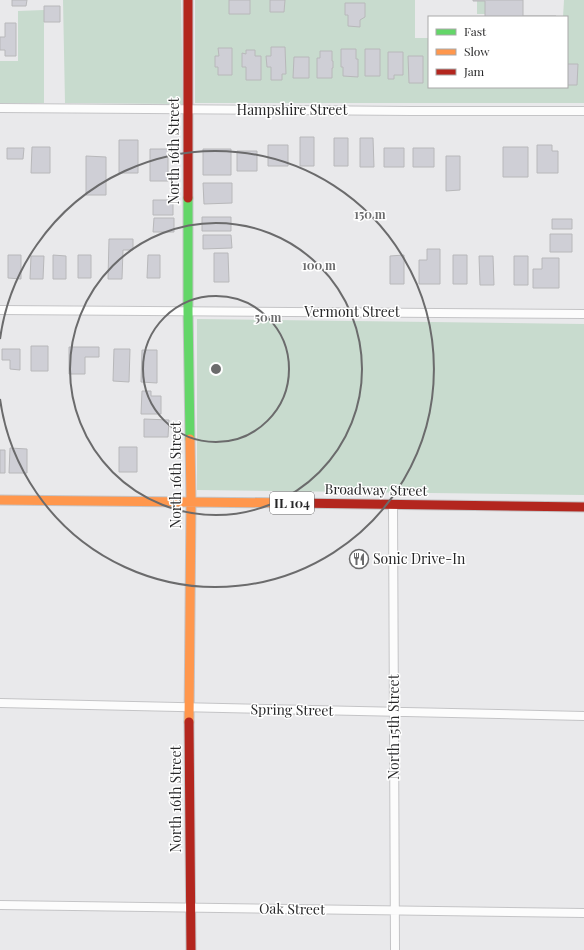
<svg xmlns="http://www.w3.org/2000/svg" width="584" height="950" viewBox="0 0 584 950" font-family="'Playfair Display',serif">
  <rect width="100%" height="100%" fill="#e9e9eb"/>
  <path fill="#c8dbce" d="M 63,0 L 181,0 L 183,104 L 65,103 Z
    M 195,0 L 415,0 L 415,38 L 429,38 L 429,87 L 567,87 L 567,17 L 563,17 L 564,0 L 584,0 L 584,103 L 195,103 Z
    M 477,1 L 485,1 L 485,14 L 477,14 Z
    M 44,10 L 44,103 L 0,103 L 0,61 L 18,61 L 18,11 Z
    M 197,319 L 584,324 L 584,495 L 197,490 Z"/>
  <path fill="#cfcfd6" stroke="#b8b8ba" d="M 12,0 L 27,0 L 26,6 L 12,6 Z
    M 229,0 L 250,0 L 250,14 L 229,14 Z
    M 270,0 L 285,0 L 284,12 L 270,12 Z
    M 473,0 L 523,0 L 523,16 L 556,16 L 556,17 L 485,17 L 485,1 L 473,1 Z
    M 345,3 L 365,3 L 365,17 L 360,20 L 360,27 L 348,26 L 348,15 L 345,15 Z
    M 44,6 L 60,6 L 60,22 L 44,22 Z
    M 5,23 L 16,23 L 16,56 L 5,56 L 5,50 L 0,50 L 0,37 L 5,37 Z
    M 271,47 L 285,47 L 286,74 L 282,74 L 282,80 L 271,80 L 271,67 L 267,67 L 266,56 L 271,56 Z
    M 218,48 L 232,48 L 232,75 L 218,75 L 218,67 L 215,67 L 215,56 L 219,56 Z
    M 341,49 L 356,49 L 356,59 L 358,59 L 358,77 L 343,76 L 343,67 L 341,67 Z
    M 365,49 L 380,49 L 380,76 L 365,76 Z
    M 246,50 L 255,50 L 255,56 L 261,56 L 261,80 L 246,80 L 246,67 L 242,67 L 242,53 L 246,54 Z
    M 320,51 L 332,51 L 332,61 L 333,61 L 333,68 L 332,68 L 332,78 L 317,78 L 317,58 L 320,58 Z
    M 388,52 L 403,52 L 403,75 L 394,75 L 394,79 L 388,79 Z
    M 408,56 L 423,56 L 423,83 L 409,83 Z
    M 294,57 L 309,57 L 309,78 L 293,78 Z
    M 567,64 L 578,64 L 577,85 L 567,85 Z
    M 300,137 L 314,137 L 314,166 L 300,166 Z
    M 334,138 L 348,138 L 348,166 L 334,166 Z
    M 360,138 L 373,138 L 374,167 L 360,167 Z
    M 119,140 L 138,140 L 138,173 L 119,173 Z
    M 268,145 L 288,145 L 288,166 L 268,166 Z
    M 537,145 L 552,145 L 552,151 L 558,151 L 558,173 L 537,173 Z
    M 32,147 L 50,147 L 50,173 L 31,173 Z
    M 503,147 L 528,147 L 528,177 L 503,177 Z
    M 7,148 L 24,148 L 23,159 L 7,159 Z
    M 384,148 L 404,148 L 404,167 L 384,167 Z
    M 413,148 L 434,148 L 434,167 L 413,167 Z
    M 150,149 L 168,149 L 168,181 L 150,181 Z
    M 203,149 L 231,149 L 231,175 L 203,175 Z
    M 237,151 L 257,151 L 257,171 L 237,171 Z
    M 86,156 L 106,157 L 106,195 L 86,195 Z
    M 446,156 L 460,156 L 460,190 L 446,191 Z
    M 203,183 L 232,183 L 232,203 L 204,204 Z
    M 153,200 L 173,200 L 173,215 L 153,215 Z
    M 202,217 L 231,217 L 231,231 L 202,231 Z
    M 154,218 L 174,218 L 174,232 L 153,232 Z
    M 552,219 L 572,219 L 572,229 L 552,229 Z
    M 550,234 L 572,234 L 572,252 L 550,252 Z
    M 203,235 L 231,235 L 232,248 L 203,249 Z
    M 109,239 L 133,239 L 133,250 L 123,250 L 122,279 L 108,279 Z
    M 427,249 L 440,249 L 440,284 L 419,284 L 419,260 L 427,260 Z
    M 214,253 L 228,253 L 229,282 L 214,282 Z
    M 8,255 L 21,255 L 21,279 L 8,278 Z
    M 53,255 L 66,256 L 66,279 L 53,279 Z
    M 78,255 L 91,255 L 91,278 L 78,278 Z
    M 148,255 L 160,255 L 160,278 L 147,278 Z
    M 404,255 L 404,284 L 390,284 L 390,256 Z
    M 453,255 L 467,255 L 467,284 L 453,284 Z
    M 31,256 L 44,256 L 43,279 L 30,279 Z
    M 479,256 L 493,256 L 494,285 L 480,285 Z
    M 514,256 L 528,256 L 528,285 L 514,285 Z
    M 542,258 L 559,258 L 559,288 L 533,288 L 533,269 L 542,269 Z
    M 31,346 L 48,346 L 48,371 L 31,371 Z
    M 69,347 L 99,347 L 99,357 L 85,357 L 85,374 L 69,374 Z
    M 2,349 L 20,349 L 20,370 L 10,369 L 10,360 L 2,360 Z
    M 114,349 L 130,349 L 129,382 L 113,381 Z
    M 142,350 L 157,350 L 157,383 L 141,382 Z
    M 142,391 L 151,391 L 151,396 L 161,396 L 161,414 L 141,414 Z
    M 144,419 L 169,420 L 168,437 L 144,437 Z
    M 119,447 L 137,447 L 137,472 L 119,472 Z
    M 10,448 L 27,449 L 27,473 L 9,473 Z
    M 0,450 L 5,450 L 5,473 L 0,473 Z"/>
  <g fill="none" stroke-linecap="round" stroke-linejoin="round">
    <defs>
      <path id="street" d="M 0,108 L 411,111 L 584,111
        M 0,310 L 584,314
        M 393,505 L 395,950
        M 0,703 L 584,716
        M 0,905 L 584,913"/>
      <path id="fast" d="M 188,198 L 188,311 L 190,439"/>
      <path id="slow" d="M 0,500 L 292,503
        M 189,722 L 191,501 L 190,439"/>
      <path id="jam" d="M 188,0 L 188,198
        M 292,503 L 584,507
        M 189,722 L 191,950"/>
    </defs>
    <use href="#street" stroke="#c4c4c6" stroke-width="10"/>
    <use href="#fast" stroke="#c4c4c6" stroke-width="11"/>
    <use href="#slow" stroke="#c4c4c6" stroke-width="11"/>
    <use href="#jam" stroke="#c4c4c6" stroke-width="11"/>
    <use href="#street" stroke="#fcfcfc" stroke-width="8"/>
    <use href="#fast" stroke="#63d668" stroke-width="9"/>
    <use href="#slow" stroke="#ff974d" stroke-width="9"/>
    <use href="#jam" stroke="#b3261e" stroke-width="9"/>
  </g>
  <g fill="none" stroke="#6b6b6c" stroke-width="2">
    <circle cx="216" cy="369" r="73"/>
    <circle cx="216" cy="369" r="146"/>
    <path d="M0 339A218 218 0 1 1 0 399"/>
  </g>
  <defs>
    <symbol id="restaurant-ring" viewBox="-11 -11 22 22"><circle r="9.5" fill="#fff" stroke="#6b6b6c" stroke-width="1.5"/><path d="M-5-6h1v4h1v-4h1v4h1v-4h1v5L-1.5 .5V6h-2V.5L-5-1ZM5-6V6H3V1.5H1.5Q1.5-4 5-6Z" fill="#6b6b6c"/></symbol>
  </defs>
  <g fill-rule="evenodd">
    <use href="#restaurant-ring" x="348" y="548" width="22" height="22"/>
  </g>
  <g text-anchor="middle" stroke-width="3" stroke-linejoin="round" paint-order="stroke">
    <rect fill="#fff" stroke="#686868" stroke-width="1" x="270" y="492" width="44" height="22" rx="3"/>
    <g font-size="13" font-weight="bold" fill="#272728">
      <text x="292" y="508">IL 104</text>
    </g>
    <g font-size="14" fill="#272728" stroke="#fff">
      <text x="292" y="115">Hampshire Street</text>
      <text transform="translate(174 151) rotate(-90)" y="5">North 16th Street</text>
      <text x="352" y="317">Vermont Street</text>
      <text transform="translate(176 475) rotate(-90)" y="5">North 16th Street</text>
      <text transform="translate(376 490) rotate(1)" y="5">Broadway Street</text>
      <text transform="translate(292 710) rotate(1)" y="5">Spring Street</text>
      <text transform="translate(394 727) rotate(-90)" y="5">North 15th Street</text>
      <text transform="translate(176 799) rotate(-90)" y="5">North 16th Street</text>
      <text transform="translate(292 909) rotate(1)" y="5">Oak Street</text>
    </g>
    <g font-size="14" fill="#272728" stroke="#fff" text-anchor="start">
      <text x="373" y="564">Sonic Drive-In</text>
    </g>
  </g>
  <circle cx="216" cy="369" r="6" fill="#6b6b6c" stroke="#fff" stroke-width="2"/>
  <g font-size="12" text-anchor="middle" font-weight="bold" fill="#6b6b6c" stroke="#fff" stroke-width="3" stroke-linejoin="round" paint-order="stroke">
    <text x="370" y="219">150 m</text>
    <text x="319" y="270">100 m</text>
    <text x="268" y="322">50 m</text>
  </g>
  <rect x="428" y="16" width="140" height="72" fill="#ffffff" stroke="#a9a9a9"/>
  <rect x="436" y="29" width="20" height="6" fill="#63d668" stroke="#a9a9a9"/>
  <text x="464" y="36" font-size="12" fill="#272728">Fast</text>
  <rect x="436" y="49" width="20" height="6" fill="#ff974d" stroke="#a9a9a9"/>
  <text x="464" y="56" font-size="12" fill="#272728">Slow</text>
  <rect x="436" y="69" width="20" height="6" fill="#b3261e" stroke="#a9a9a9"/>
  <text x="464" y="76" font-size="12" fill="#272728">Jam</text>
</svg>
